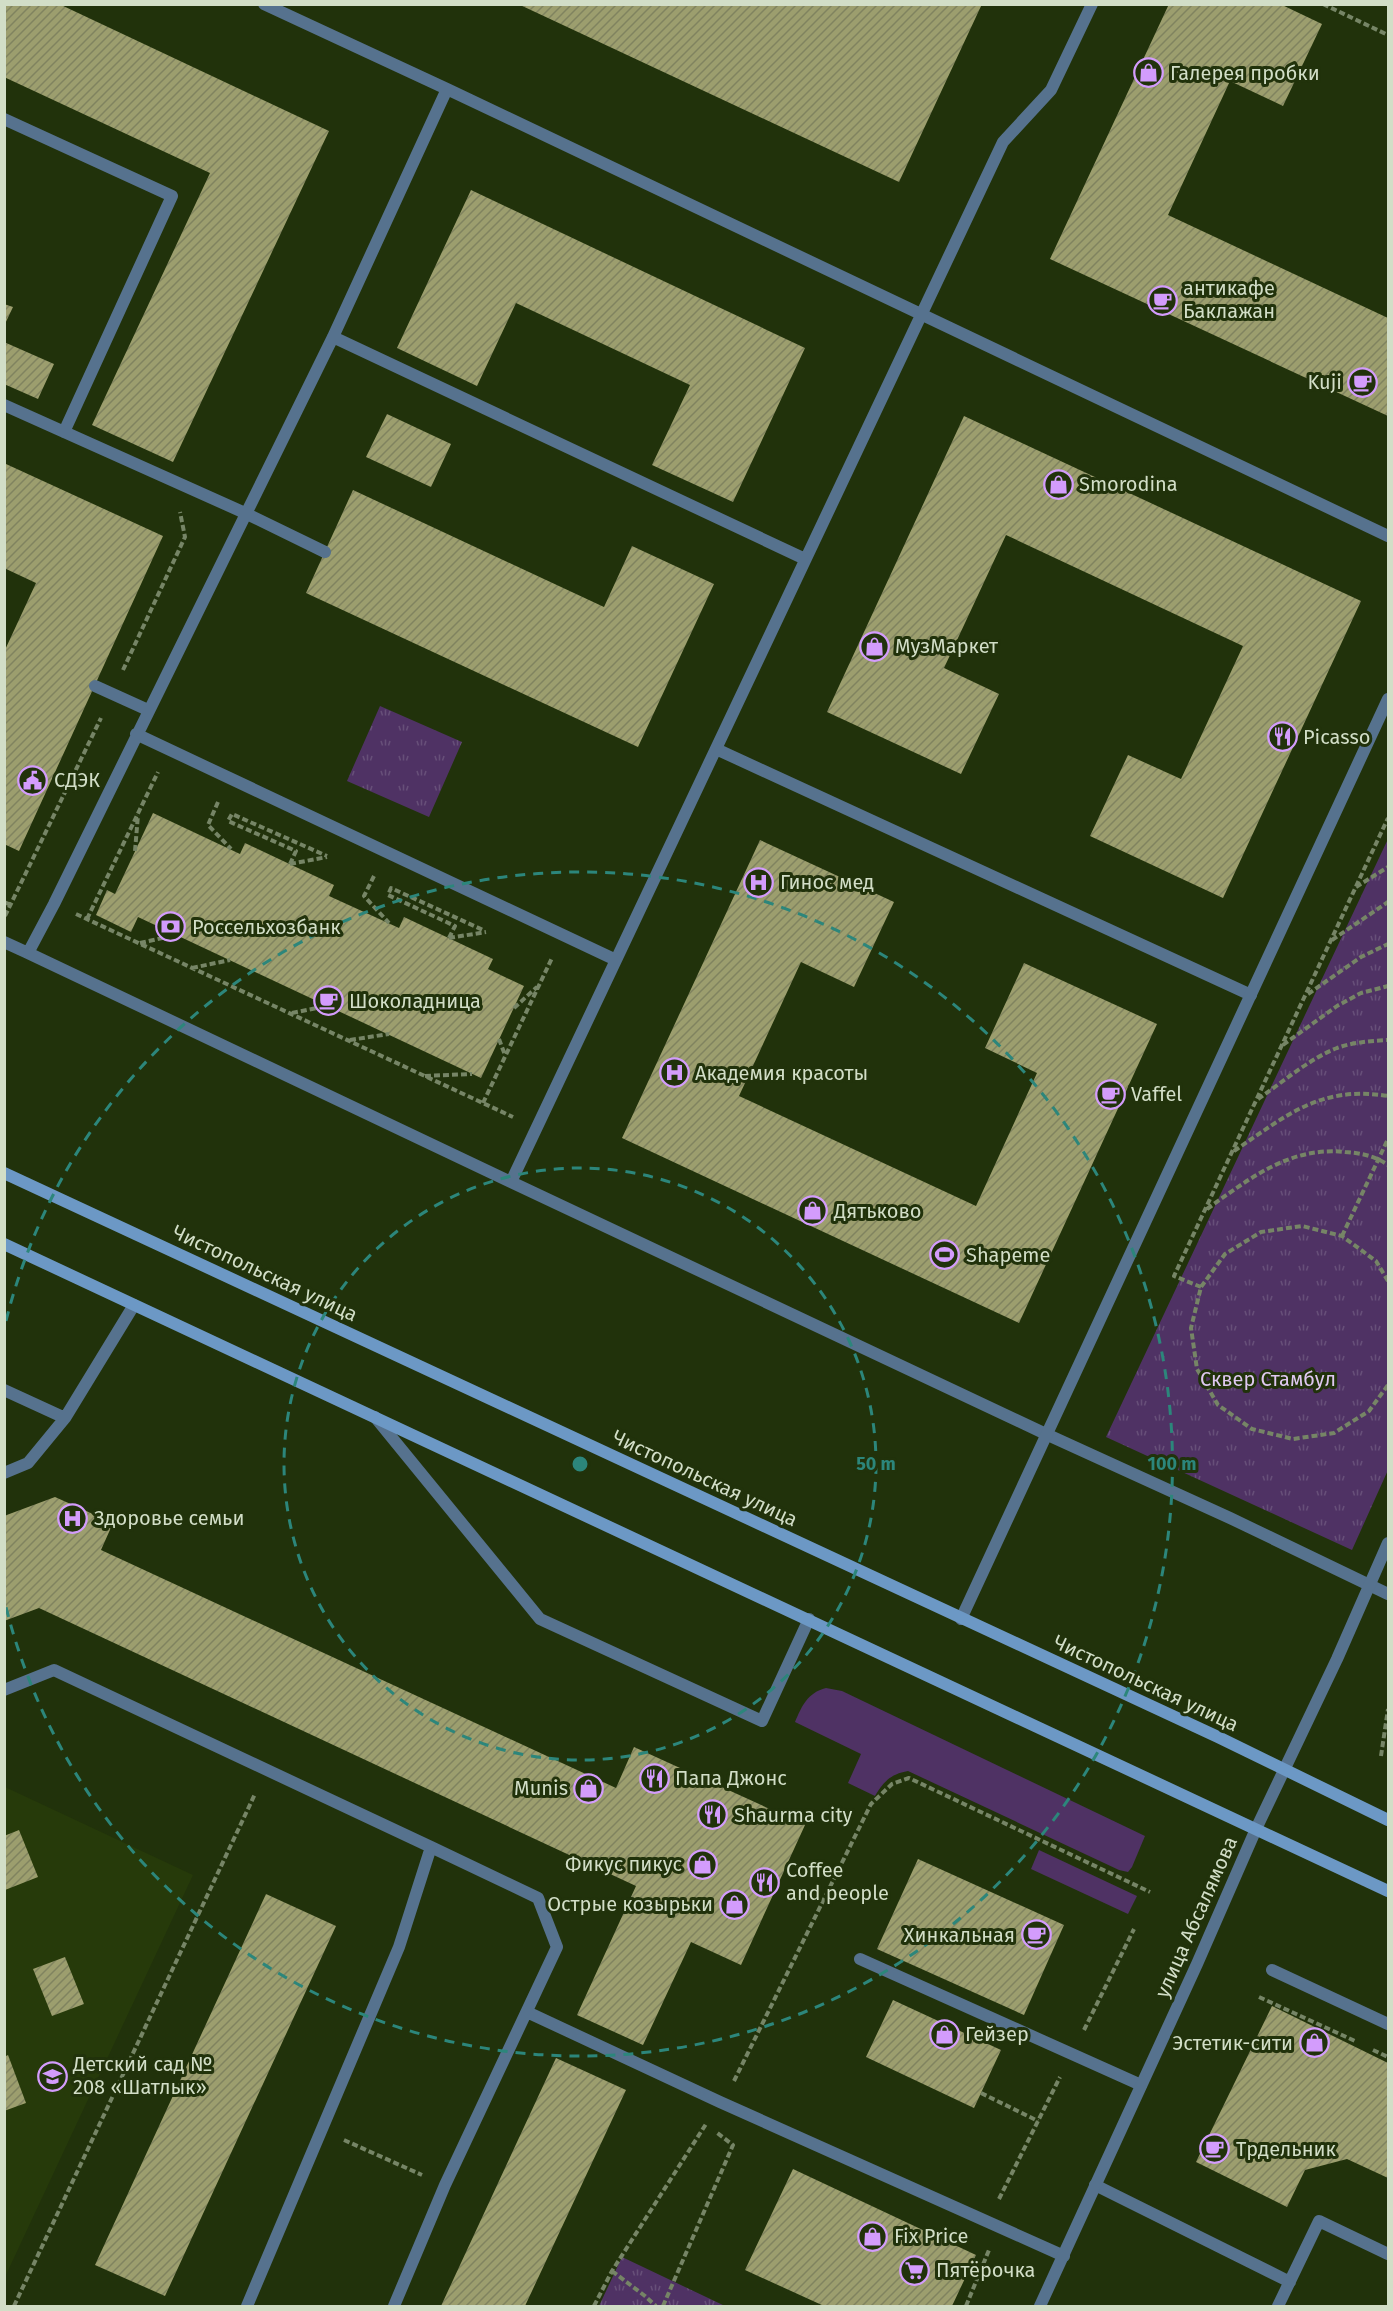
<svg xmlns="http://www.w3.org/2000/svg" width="1393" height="2311" viewBox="0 0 1393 2311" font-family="'Fira Sans',sans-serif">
  <defs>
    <pattern id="park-tufts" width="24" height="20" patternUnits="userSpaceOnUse" patternTransform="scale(1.5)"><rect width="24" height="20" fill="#4f3264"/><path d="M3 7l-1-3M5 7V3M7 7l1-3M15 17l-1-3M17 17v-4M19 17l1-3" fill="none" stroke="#674f79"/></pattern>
    <pattern id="building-hatch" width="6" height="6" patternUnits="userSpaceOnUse" patternTransform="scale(1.5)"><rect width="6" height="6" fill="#9c9e6e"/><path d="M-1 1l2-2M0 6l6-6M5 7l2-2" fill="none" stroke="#80835f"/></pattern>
  </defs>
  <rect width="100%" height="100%" fill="#21320b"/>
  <path fill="#263a0a" d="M 5,1787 L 193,1875 L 5,2277 Z"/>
  <path fill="#4f3264" d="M 826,1688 L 842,1691 L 1145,1836 L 1132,1867 L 1128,1872 L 1119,1870 L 908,1771 C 891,1774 884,1781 875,1796 L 848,1783 L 861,1754 L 795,1722 C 802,1706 807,1693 826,1688 Z
    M 1039,1850 L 1137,1896 L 1128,1914 L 1031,1869 Z"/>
  <path fill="url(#park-tufts)" d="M 380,706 L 462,742 L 429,817 L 347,781 Z
    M 1388,839 L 1388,1470 L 1352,1550 L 1106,1437 Z
    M 622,2257 L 725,2306 L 599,2306 Z"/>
  <path fill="url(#building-hatch)" d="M 4,4 L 59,4 L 329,131 L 173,462 L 92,425 L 210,173 L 4,77 Z
    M 518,4 L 982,4 L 899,182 Z
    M 1169,4 L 1280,4 L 1322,24 L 1283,106 L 1230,81 L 1168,215 L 1388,318 L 1388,416 L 1050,259 Z
    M 471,190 L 805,348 L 733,502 L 652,465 L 690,385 L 516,303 L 477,386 L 397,348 Z
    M 4,304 L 13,307 L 4,326 Z
    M 4,342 L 54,364 L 38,399 L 4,384 Z
    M 387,414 L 451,444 L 431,487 L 366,457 Z
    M 964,416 L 1361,601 L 1223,898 L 1090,836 L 1128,755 L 1181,779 L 1243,646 L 1006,535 L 944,668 L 999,694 L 961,774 L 827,712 Z
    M 6,464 L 163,536 L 19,851 L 4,844 L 4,652 L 36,583 L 4,568 L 4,467 Z
    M 353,490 L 604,607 L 632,546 L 714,584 L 638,747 L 306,593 Z
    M 153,813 L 240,854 L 245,843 L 334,885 L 329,896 L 399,928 L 404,917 L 493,959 L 488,969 L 524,986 L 481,1078 L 138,917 L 131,932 L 96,915 L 107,890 L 115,894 Z
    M 760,840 L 894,902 L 854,987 L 801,962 L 739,1096 L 976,1206 L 1037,1073 L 985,1048 L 1024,963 L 1157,1024 L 1019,1323 L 622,1138 Z
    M 55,1497 L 113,1523 L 101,1550 L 616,1788 L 634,1747 L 805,1825 L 741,1965 L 691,1942 L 643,2045 L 577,2015 L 636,1886 L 39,1608 L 4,1621 L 4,1516 Z
    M 19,1830 L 38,1877 L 5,1890 L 4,1836 Z
    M 918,1859 L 1064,1925 L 1024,2015 L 877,1949 Z
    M 266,1894 L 336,1926 L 165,2296 L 95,2265 Z
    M 65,1957 L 84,2004 L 52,2016 L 33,1969 Z
    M 893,2000 L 1001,2050 L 974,2108 L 866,2057 Z
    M 1272,2006 L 1388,2063 L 1388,2178 L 1347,2159 L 1305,2170 L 1287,2207 L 1196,2162 Z
    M 8,2055 L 26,2103 L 4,2111 L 4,2057 Z
    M 556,2058 L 626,2090 L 525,2306 L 441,2306 Z
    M 793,2169 L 976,2255 L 952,2306 L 824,2306 L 745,2270 Z"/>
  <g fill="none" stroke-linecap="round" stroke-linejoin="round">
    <path stroke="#768566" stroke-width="4" stroke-dasharray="6 3" stroke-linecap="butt" d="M 1323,4 L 1388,35
      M 123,670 L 185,537 L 180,512
      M 218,802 L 208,825 L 231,849
      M 135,851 L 138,815
      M 290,864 L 296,851 L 228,821 L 232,814 L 327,856
      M 290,864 L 327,857
      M 374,876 L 364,896 L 389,923
      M 1356,887 L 1388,867
      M 4,902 L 11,905
      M 76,914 L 513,1117
      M 5,916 L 101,718
      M 87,919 L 158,772
      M 449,938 L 455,926 L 388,895 L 391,888 L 483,930
      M 449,938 L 486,932
      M 1332,940 L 1388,902
      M 140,943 L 176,935
      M 192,968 L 230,960
      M 1308,994 L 1361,957 L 1388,944
      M 514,1008 L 537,987
      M 292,1013 L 327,1006
      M 499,1039 L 505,1055
      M 350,1040 L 389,1034
      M 1283,1045 L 1337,1006 L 1361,993 L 1388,986
      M 425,1076 L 472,1074
      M 1258,1099 C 1283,1082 1309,1059 1337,1048 C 1354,1042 1371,1041 1388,1040
      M 483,1103 L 552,958
      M 1234,1151 C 1286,1116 1320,1085 1388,1096
      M 1207,1209 C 1249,1179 1290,1146 1345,1152 C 1361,1153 1375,1156 1388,1165
      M 1342,1236 L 1388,1139
      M 1388,1281 L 1376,1261 L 1342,1236 L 1302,1226 L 1261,1232 L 1225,1254 L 1201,1287 L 1191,1328 L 1197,1369 L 1218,1405 L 1252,1429 L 1293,1439 L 1334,1433 L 1369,1411 L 1388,1385
      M 1201,1287 L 1174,1276 L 1388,818
      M 1381,1756 L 1388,1709
      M 1259,1997 L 1355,2041
      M 1084,2030 L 1134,1929
      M 1373,2050 L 1388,2057
      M 734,2081 L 871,1804 L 892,1784 L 909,1778 L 1150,1892
      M 981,2093 L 1038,2121
      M 344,2140 L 422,2175
      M 999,2199 L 1060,2077
      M 612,2271 L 645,2296 L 656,2306
      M 14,2306 L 255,1794
      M 594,2306 L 612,2271 L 706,2124
      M 663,2306 L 733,2145 L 716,2132
      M 966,2306 L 989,2250"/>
    <path stroke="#56728e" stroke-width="12" d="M 264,4 L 447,89 L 1388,536
      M 1092,4 L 1051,90 L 1003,142 L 511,1182 L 1048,1435 L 1230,1518 L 1388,1594
      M 4,119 L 172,196 L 64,432
      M 333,337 L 805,559
      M 4,405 L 245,513 L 325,552
      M 95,686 L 148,710
      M 136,734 L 616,960
      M 716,749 L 1251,995
      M 4,942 L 28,953 L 54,904 L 333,337 L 447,89
      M 28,953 L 511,1182
      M 4,1390 L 65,1418
      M 375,1417 L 540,1619 L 762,1721 L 809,1619
      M 4,1473 L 28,1463 L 65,1418 L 134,1305
      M 4,1690 L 54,1670 L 431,1847
      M 860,1959 L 1141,2085
      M 1272,1970 L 1388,2024
      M 527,2012 L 720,2102 L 1064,2256
      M 1095,2185 L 1290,2282
      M 247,2306 L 399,1947 L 431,1847 L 538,1898 L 557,1947 L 445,2185 L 394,2306
      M 1278,2306 L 1319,2221 L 1388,2254"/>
    <path stroke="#56728e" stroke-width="12" d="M 961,1619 L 1388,699
      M 1040,2306 L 1197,1964 L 1256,1829 L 1337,1659 L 1388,1543"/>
    <path stroke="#6c98c5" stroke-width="12" d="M 4,1173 L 1218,1737 L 1388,1820
      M 4,1244 L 1388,1891"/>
  </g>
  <g fill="none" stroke="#2c867b" stroke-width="3" stroke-dasharray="10 8">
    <circle cx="580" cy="1464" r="296"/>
    <path d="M6 1321A592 592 0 1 1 6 1607"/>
  </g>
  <defs>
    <symbol id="shop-ring" viewBox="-11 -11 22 22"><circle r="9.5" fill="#21320b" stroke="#d39cfc" stroke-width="1.5"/><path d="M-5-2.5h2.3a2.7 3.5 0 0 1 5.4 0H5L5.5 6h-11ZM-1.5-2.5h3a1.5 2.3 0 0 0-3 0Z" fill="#d39cfc"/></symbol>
    <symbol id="cafe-ring" viewBox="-11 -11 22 22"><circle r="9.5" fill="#21320b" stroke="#d39cfc" stroke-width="1.5"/><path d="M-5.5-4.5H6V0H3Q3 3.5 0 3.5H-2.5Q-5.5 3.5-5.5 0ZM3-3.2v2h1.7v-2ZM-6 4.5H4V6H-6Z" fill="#d39cfc"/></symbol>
    <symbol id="restaurant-ring" viewBox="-11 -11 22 22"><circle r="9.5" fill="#21320b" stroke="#d39cfc" stroke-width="1.5"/><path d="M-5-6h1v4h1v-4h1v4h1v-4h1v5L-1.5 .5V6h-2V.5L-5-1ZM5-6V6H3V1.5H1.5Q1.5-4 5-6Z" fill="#d39cfc"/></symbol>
    <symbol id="civic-ring" viewBox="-11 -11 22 22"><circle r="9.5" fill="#21320b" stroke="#d39cfc" stroke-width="1.5"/><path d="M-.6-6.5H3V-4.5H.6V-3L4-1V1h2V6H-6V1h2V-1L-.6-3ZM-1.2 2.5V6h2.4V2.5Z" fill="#d39cfc"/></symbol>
    <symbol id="hospital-ring" viewBox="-11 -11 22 22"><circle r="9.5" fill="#21320b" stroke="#d39cfc" stroke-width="1.5"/><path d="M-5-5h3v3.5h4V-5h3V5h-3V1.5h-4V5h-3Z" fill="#d39cfc"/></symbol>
    <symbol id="bank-ring" viewBox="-11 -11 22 22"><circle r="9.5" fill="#21320b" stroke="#d39cfc" stroke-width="1.5"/><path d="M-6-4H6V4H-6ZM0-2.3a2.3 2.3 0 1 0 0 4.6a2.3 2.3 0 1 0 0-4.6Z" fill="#d39cfc"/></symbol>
    <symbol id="stadium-ring" viewBox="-11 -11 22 22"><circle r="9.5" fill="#21320b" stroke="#d39cfc" stroke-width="1.5"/><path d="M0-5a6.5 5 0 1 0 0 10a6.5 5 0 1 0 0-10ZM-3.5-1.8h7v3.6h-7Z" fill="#d39cfc"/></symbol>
    <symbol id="school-ring" viewBox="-11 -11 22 22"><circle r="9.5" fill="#21320b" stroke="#d39cfc" stroke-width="1.5"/><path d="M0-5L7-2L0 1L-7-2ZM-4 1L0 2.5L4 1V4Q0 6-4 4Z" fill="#d39cfc"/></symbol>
    <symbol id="supermarket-ring" viewBox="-11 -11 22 22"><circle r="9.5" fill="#21320b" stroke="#d39cfc" stroke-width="1.5"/><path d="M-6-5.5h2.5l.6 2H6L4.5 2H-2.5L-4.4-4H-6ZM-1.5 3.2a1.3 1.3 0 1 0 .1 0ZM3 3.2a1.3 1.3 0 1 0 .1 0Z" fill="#d39cfc"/></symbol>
  </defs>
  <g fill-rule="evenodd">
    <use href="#shop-ring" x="1132" y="56" width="33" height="33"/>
    <use href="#cafe-ring" x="1146" y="284" width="33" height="33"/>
    <use href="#cafe-ring" x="1346" y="366" width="33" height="33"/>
    <use href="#shop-ring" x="1042" y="468" width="33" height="33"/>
    <use href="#shop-ring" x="858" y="630" width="33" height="33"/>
    <use href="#restaurant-ring" x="1266" y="720" width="33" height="33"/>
    <use href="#civic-ring" x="16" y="764" width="33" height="33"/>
    <use href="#hospital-ring" x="742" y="866" width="33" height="33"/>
    <use href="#bank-ring" x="154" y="910" width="33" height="33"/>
    <use href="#cafe-ring" x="312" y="984" width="33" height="33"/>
    <use href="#hospital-ring" x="658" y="1056" width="33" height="33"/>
    <use href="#cafe-ring" x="1094" y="1078" width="33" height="33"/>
    <use href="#shop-ring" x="796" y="1194" width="33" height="33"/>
    <use href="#stadium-ring" x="928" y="1238" width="33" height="33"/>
    <use href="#hospital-ring" x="56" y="1502" width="33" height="33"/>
    <use href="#restaurant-ring" x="638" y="1762" width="33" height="33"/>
    <use href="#shop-ring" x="572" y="1772" width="33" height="33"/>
    <use href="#restaurant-ring" x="696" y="1798" width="33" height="33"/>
    <use href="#shop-ring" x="686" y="1848" width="33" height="33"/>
    <use href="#restaurant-ring" x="748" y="1866" width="33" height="33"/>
    <use href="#shop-ring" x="718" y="1888" width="33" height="33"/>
    <use href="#cafe-ring" x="1020" y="1918" width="33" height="33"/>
    <use href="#shop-ring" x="928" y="2018" width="33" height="33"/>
    <use href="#shop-ring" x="1298" y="2026" width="33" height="33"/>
    <use href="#school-ring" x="36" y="2060" width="33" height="33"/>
    <use href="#cafe-ring" x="1198" y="2132" width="33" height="33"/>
    <use href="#shop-ring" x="856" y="2220" width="33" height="33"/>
    <use href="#supermarket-ring" x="898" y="2254" width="33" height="33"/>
  </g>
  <g text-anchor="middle" stroke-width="6" stroke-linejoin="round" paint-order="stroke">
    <g font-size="20" fill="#d2dec7" stroke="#21320b" text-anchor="start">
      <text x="1170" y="80">Галерея пробки</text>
      <text x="1183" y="295">антикафе<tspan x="1183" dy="23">Баклажан</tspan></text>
      <text x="1342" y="389" text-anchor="end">Kuji</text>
      <text x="1079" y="491">Smorodina</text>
      <text x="895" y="653">МузМаркет</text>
      <text x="1303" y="744">Picasso</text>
      <text x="54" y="787">СДЭК</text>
      <text x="780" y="889">Гинос мед</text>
      <text x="192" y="934">Россельхозбанк</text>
      <text x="349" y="1008">Шоколадница</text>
      <text x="695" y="1080">Академия красоты</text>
      <text x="1131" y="1101">Vaffel</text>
      <text x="834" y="1218">Дятьково</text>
      <text x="966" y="1262">Shapeme</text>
      <text x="94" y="1525">Здоровье семьи</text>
      <text x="675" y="1785">Папа Джонс</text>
      <text x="568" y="1795" text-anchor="end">Munis</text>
      <text x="734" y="1822">Shaurma city</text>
      <text x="682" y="1871" text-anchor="end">Фикус пикус</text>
      <text x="786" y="1877">Coffee<tspan x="786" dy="23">and people</tspan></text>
      <text x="713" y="1911" text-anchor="end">Острые козырьки</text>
      <text x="1015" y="1942" text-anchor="end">Хинкальная</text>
      <text x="965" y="2041">Гейзер</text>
      <text x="1293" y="2050" text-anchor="end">Эстетик-сити</text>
      <text x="73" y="2071">Детский сад №<tspan x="73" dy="23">208 «Шатлык»</tspan></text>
      <text x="1236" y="2156">Трдельник</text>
      <text x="894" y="2243">Fix Price</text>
      <text x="936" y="2277">Пятёрочка</text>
    </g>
    <g font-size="20" fill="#d2dec7" stroke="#21320b">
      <text transform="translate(265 1273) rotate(25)" y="7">Чистопольская улица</text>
      <text transform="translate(705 1478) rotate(25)" y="7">Чистопольская улица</text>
      <text transform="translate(1146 1683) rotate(25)" y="7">Чистопольская улица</text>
      <text transform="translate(1196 1917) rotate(-66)" y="7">улица Абсалямова</text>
    </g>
    <g font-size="20" fill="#dfc8f1" stroke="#21320b">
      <text x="1268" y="1386">Сквер Стамбул</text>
    </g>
  </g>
  <circle cx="580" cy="1464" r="9" fill="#2c867b" stroke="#21320b" stroke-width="3"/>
  <g font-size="18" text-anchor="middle" font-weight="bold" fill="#2c867b" stroke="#21320b" stroke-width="6" stroke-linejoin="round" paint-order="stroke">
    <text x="876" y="1470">50 m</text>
    <text x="1172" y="1470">100 m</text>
  </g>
  <rect width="1393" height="2311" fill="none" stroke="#d2dec7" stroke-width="12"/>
</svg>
